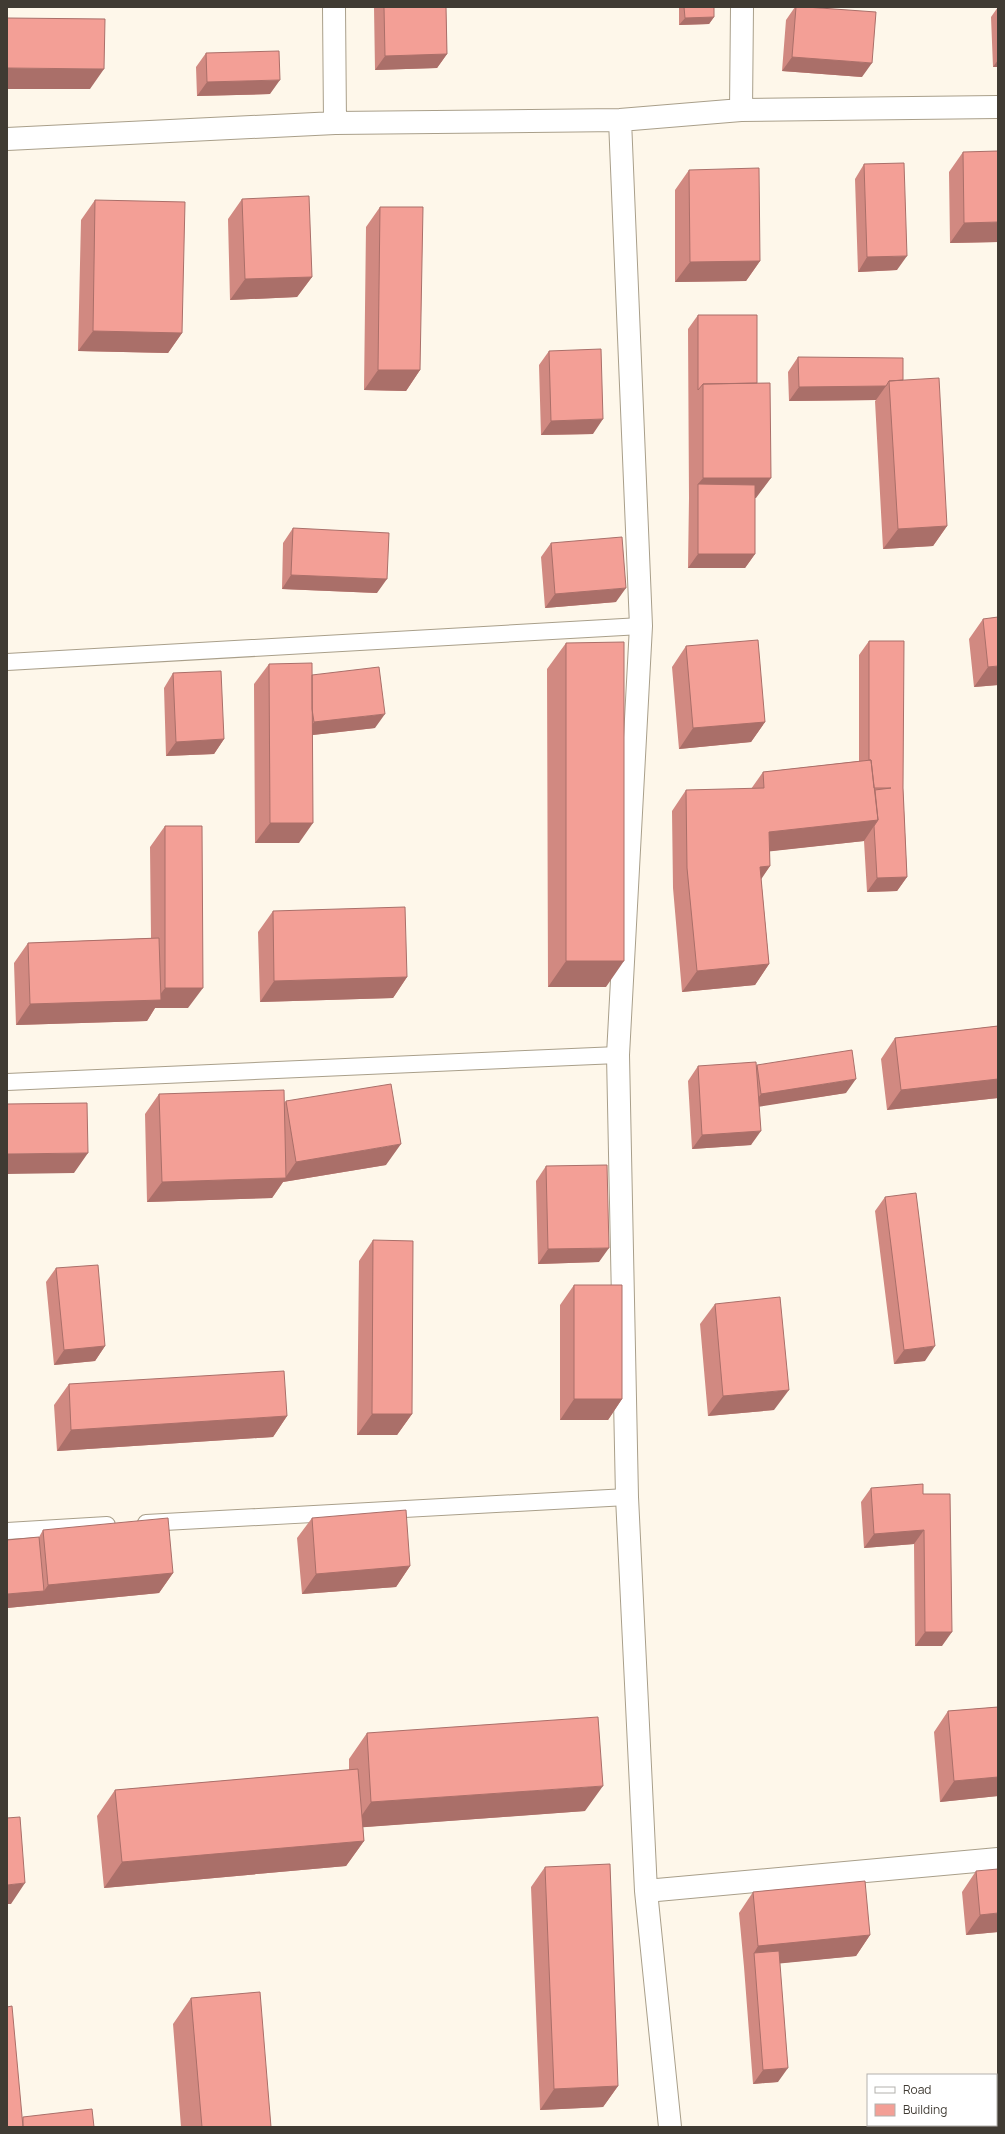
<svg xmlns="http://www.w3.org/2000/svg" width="1005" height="2134" viewBox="0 0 1005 2134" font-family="Manrope,sans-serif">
  <rect width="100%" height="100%" fill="#fef7ea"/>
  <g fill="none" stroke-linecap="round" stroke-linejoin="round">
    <defs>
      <path id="service" d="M 7,662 L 641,626
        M 7,1082 L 618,1055
        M 146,1523 L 627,1497
        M 7,1531 L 107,1525"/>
      <path id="minor" d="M 334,7 L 335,123
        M 741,110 L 742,7
        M 620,120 L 641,626 L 618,1055 L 627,1497 L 646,1891 L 670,2127
        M 7,139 L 335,123 L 620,120 L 741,110 L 998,107
        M 646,1891 L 998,1859"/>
    </defs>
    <use href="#service" stroke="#a99f8a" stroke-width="18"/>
    <use href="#minor" stroke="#a99f8a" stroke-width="24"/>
    <use href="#service" stroke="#fff" stroke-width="16"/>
    <use href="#minor" stroke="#fff" stroke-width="22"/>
  </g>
  <path fill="#d18981" d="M 374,7 L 446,7 L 447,54 L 437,68 L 375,70 Z
    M 679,7 L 714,7 L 714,17 L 709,24 L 679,25 Z
    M 795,7 L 806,7 L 862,77 L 782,71 L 786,20 Z
    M 998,7 L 998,67 L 993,67 L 991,17 Z
    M 206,53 L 270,94 L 197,96 L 196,67 Z
    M 963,152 L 998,242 L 950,243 L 949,172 Z
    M 864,164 L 897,270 L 858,272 L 855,179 Z
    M 689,170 L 760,261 L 746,281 L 675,282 L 675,190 Z
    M 242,199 L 312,277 L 297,297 L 230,300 L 228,219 Z
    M 95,200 L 182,333 L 168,353 L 78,351 L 81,220 Z
    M 380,207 L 420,370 L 406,391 L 364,390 L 366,227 Z
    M 698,315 L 756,498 L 755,498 L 755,554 L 745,568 L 688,568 L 689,498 L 688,329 Z
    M 549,351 L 593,434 L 541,435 L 539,365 Z
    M 798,357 L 903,380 L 947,526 L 933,546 L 883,549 L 875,401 L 876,400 L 789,401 L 788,372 Z
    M 293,528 L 377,593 L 282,589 L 283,543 Z
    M 551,543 L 616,602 L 545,608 L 541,557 Z
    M 983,619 L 998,685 L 974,687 L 969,639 Z
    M 869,641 L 903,788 L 907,877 L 897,891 L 867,892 L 864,841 L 770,851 L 770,866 L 761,878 L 769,964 L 755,985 L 682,992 L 673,888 L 672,811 L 686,790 L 751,789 L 763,772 L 859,761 L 859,655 Z
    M 566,643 L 606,987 L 548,987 L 547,669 Z
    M 686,646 L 765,722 L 751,742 L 679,749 L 672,667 Z
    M 269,664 L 312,675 L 375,728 L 312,735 L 299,843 L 255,843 L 254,684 Z
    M 173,673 L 224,739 L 214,754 L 166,756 L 164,688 Z
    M 165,826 L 188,1008 L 155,1008 L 147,1021 L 16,1025 L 14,963 L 28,943 L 151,938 L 150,847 Z
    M 273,911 L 407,977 L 393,998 L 260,1002 L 258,932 Z
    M 998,1026 L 998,1098 L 887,1110 L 881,1059 L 895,1038 Z
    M 757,1065 L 846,1093 L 759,1106 L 751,1145 L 692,1149 L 688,1081 L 698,1066 L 756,1066 Z
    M 159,1094 L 284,1103 L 286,1101 L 386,1165 L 283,1182 L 272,1198 L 147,1202 L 145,1114 Z
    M 546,1166 L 599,1262 L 538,1264 L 536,1181 Z
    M 885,1197 L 925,1361 L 894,1364 L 875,1211 Z
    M 373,1240 L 412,1414 L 397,1435 L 357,1435 L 359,1261 Z
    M 56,1268 L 105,1346 L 95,1361 L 54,1365 L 46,1282 Z
    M 574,1285 L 622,1399 L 608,1420 L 560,1420 L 560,1305 Z
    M 715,1304 L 774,1410 L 708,1416 L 700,1324 Z
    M 69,1384 L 287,1416 L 273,1437 L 57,1451 L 54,1405 Z
    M 871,1488 L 923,1494 L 942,1646 L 915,1646 L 914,1544 L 864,1548 L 861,1502 Z
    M 312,1518 L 410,1566 L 396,1587 L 302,1594 L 297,1538 Z
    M 43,1530 L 173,1573 L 159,1593 L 7,1608 L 39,1537 Z
    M 998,1707 L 998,1796 L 940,1802 L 934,1732 L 948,1711 Z
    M 367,1733 L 585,1811 L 363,1827 L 364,1841 L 346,1866 L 104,1888 L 97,1816 L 115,1790 L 349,1770 L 349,1759 Z
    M 545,1867 L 618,2086 L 603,2107 L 540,2110 L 531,1887 Z
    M 976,1871 L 998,1932 L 966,1935 L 962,1892 Z
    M 753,1892 L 870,1935 L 856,1956 L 780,1963 L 778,2082 L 753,2084 L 744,1967 L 739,1913 Z
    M 191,1998 L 271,2127 L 181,2127 L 173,2024 Z"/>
  <path fill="#aa6f69" d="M 714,17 L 709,24 L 679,25 L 685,18 Z
    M 447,54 L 437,68 L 375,70 L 385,56 Z
    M 792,57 L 872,63 L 862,77 L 782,71 Z
    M 998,60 L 998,67 L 993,67 Z
    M 7,68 L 104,69 L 90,89 L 7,89 Z
    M 280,80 L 270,94 L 197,96 L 207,82 Z
    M 998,222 L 998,242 L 950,243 L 964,223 Z
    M 907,256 L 897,270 L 858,272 L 867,257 Z
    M 760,261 L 746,281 L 675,282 L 690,262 Z
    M 312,277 L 297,297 L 230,300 L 245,279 Z
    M 93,331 L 182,333 L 168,353 L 78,351 Z
    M 378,370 L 420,370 L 406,391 L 364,390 Z
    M 886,386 L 876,400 L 789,401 L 799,387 Z
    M 603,419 L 593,434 L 541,435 L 551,421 Z
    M 703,478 L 771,478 L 756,498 L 698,498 L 698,484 Z
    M 947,526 L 933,546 L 883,549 L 898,529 Z
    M 698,554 L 755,554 L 745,568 L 688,568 Z
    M 291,575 L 387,579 L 377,593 L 282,589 Z
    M 626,588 L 616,602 L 545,608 L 555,594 Z
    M 998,666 L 998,685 L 974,687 L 988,667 Z
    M 385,714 L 375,728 L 304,736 L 314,722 Z
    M 765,722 L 751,742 L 679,749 L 693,728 Z
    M 224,739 L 214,754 L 166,756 L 176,742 Z
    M 878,820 L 864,841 L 755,853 L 769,832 Z
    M 270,823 L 313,823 L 299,843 L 255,843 Z
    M 770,866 L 756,887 L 760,867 Z
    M 907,877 L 897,891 L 867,892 L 877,878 Z
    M 566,961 L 624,961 L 606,987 L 548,987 Z
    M 769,964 L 755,985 L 682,992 L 697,971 Z
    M 407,977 L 393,998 L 260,1002 L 274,981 Z
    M 165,988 L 203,988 L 188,1008 L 155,1008 L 147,1021 L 16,1025 L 30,1004 L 156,1000 Z
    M 856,1079 L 846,1093 L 751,1108 L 761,1094 Z
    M 998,1079 L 998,1098 L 887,1110 L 901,1090 Z
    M 761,1131 L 751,1145 L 692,1149 L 702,1135 Z
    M 401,1144 L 386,1165 L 283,1182 L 272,1198 L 147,1202 L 162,1182 L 285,1178 L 296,1162 Z
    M 88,1153 L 74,1173 L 7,1174 L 7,1154 Z
    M 609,1248 L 599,1262 L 538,1264 L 548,1249 Z
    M 105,1346 L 95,1361 L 54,1365 L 64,1350 Z
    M 935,1346 L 925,1361 L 894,1364 L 904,1350 Z
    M 789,1390 L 774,1410 L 708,1416 L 723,1396 Z
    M 574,1399 L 622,1399 L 608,1420 L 560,1420 Z
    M 372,1414 L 412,1414 L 397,1435 L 357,1435 Z
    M 287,1416 L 273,1437 L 57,1451 L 71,1430 Z
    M 924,1530 L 914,1544 L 864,1548 L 874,1534 Z
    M 410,1566 L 396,1587 L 302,1594 L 316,1574 Z
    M 173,1573 L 159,1593 L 7,1608 L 7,1594 L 44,1591 L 48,1585 Z
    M 925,1632 L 952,1632 L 942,1646 L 915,1646 Z
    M 998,1777 L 998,1796 L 940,1802 L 954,1781 Z
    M 603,1786 L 585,1811 L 353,1828 L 371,1802 Z
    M 364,1841 L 346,1866 L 104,1888 L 122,1862 Z
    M 25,1883 L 11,1904 L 7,1904 L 7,1885 Z
    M 998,1913 L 998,1932 L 966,1935 L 980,1915 Z
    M 870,1935 L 856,1956 L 755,1966 L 754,1953 L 758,1946 Z
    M 788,2068 L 778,2082 L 753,2084 L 763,2070 Z
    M 618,2086 L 603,2107 L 540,2110 L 554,2089 Z"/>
  <path fill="#f39f96" stroke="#aa6f69" d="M 384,7 L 446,7 L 447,54 L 385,56 Z
    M 684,7 L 714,7 L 714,17 L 685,18 Z
    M 796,7 L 806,7 L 876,12 L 872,63 L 792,57 Z
    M 7,18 L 105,19 L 104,69 L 7,68 Z
    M 279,51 L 280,80 L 207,82 L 206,53 Z
    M 998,151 L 998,222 L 964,223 L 963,152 Z
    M 904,163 L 907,256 L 867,257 L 864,164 Z
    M 759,168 L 760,261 L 690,262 L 689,170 Z
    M 309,196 L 312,277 L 245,279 L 242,199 Z
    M 95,200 L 185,202 L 182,333 L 93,331 Z
    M 380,207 L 423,207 L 420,370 L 378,370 Z
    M 698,315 L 757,315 L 757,383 L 703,384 L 698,390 Z
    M 601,349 L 603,419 L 551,421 L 549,351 Z
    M 798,357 L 903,358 L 903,380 L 889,381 L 886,386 L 799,387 Z
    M 939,378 L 947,526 L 898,529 L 889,381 Z
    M 770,383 L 771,478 L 703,478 L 703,384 Z
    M 698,484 L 755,485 L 755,554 L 698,554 Z
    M 293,528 L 389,533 L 387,579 L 291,575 Z
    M 622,537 L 626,588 L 555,594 L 551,543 Z
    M 998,617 L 998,666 L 988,667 L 983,619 Z
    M 758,640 L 765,722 L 693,728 L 686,646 Z
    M 869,641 L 904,641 L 903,788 L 907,877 L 877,878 L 874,826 L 878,820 L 875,790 L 891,788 L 874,788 L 871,760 L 869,760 Z
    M 624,642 L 624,961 L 566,961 L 566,643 Z
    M 312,663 L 313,823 L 270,823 L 269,664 Z
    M 379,667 L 385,714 L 314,722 L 312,709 L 312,675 Z
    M 221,671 L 224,739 L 176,742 L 173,673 Z
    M 871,760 L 878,820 L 769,832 L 770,866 L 760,867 L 769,964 L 697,971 L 687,868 L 686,790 L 764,788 L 763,772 Z
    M 165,826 L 202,826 L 203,988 L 165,988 Z
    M 405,907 L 407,977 L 274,981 L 273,911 Z
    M 159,938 L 161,1000 L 30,1004 L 28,943 Z
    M 998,1026 L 998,1079 L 901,1090 L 895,1038 Z
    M 852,1050 L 856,1079 L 761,1094 L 757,1065 Z
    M 756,1062 L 761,1131 L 702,1135 L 698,1066 Z
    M 391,1084 L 401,1144 L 296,1162 L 286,1101 Z
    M 284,1090 L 286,1178 L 162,1182 L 159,1094 Z
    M 87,1103 L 88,1153 L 7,1154 L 7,1104 Z
    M 607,1165 L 609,1248 L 548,1249 L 546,1166 Z
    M 916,1193 L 935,1346 L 904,1350 L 885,1197 Z
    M 373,1240 L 413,1241 L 412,1414 L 372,1414 Z
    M 98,1265 L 105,1346 L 64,1350 L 56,1268 Z
    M 574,1285 L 622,1285 L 622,1399 L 574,1399 Z
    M 780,1297 L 789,1390 L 723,1396 L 715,1304 Z
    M 284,1371 L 287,1416 L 71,1430 L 69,1384 Z
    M 923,1484 L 923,1494 L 950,1494 L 952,1632 L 925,1632 L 924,1530 L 874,1534 L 871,1488 Z
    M 406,1510 L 410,1566 L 316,1574 L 312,1518 Z
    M 168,1518 L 173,1573 L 48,1585 L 43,1530 Z
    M 39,1537 L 44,1591 L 7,1594 L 7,1540 Z
    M 998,1707 L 998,1777 L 954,1781 L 948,1711 Z
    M 598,1717 L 603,1786 L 371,1802 L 367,1733 Z
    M 358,1769 L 364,1841 L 122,1862 L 115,1790 Z
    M 20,1817 L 25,1883 L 7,1885 L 7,1818 Z
    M 610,1864 L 618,2086 L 554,2089 L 545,1867 Z
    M 998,1869 L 998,1913 L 980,1915 L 976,1871 Z
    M 865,1881 L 870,1935 L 758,1946 L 753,1892 Z
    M 779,1951 L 788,2068 L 763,2070 L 754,1953 Z
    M 260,1992 L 271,2127 L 202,2127 L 191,1998 Z
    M 12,2006 L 23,2127 L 7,2127 L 7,2007 Z
    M 92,2109 L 94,2127 L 23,2127 L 23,2117 Z"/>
  <rect width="1005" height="2134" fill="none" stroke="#403b33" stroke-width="16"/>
  <rect x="867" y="2074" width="130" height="52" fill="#ffffff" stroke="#b3b1ad"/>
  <rect x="875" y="2087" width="20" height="6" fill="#ffffff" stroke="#b3b1ad"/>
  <text x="903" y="2094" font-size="12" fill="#403b33">Road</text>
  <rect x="875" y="2104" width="20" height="12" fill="#f39f96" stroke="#b3b1ad"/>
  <text x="903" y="2114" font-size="12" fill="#403b33">Building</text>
</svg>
